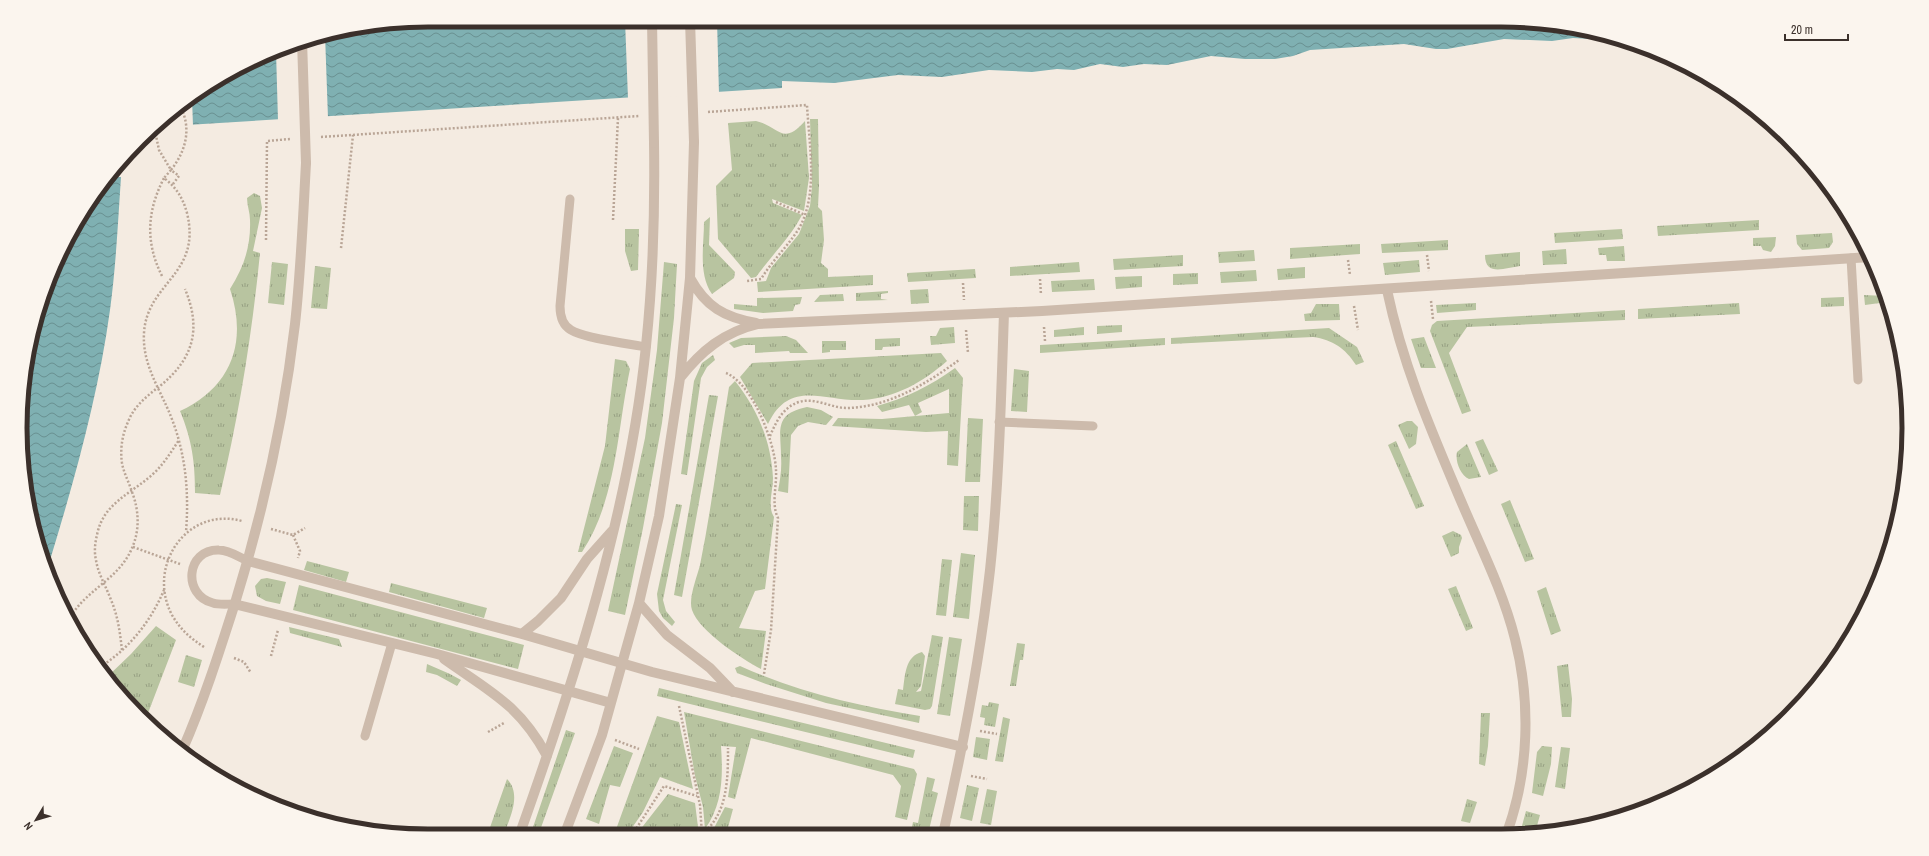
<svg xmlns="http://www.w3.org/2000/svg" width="1929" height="856" viewBox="0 0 1929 856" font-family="'Archivo Narrow',sans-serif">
  <defs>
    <pattern id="grass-tufts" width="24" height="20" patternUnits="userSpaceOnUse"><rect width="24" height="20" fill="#b8c4a0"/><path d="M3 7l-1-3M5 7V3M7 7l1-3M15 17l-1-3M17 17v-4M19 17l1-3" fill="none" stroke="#97a083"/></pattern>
    <pattern id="water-waves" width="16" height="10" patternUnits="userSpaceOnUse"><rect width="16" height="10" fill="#7fb0b2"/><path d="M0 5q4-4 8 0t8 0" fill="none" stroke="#699091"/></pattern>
  </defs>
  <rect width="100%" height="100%" fill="#f4ebe1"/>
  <path fill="url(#grass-tufts)" d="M 810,119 L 818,119 L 819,186 L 818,207 L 822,211 L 824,240 L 821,263 L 828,269 L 828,277 L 873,275 L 873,285 L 758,292 L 757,282 L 766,281 L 771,268 L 799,234 L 810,206 L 812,187 Z
    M 756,121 C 779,126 782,147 805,121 L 809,178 L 804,211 L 772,199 L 773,203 L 802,215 C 790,238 771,256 756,277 L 751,278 L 718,239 L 716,186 L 732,170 L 728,123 Z
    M 254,193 L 260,196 L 262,208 L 253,251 L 260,253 C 252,335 239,415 220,495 L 195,493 C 195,462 192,440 180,411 C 231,387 248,343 230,289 C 244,267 251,246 250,220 C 250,213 247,205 247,198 Z
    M 710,217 L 709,245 L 735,272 L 734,278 L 712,294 C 698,274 704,245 704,222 Z
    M 1759,220 L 1759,230 L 1658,236 L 1657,226 Z
    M 625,229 L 639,229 L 638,270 L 631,271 L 625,251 Z
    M 1622,229 L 1623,239 L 1555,243 L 1554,233 Z
    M 1832,233 L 1833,242 L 1829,248 L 1802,250 L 1797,244 L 1796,235 Z
    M 1776,237 L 1775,246 L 1771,252 L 1763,250 L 1761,246 L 1753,246 L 1753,238 Z
    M 1448,240 L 1448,250 L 1382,253 L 1381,244 Z
    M 1360,244 L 1360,254 L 1290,259 L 1290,248 Z
    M 1624,246 L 1625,261 L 1607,261 L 1606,255 L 1599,255 L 1598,248 Z
    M 1566,249 L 1567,264 L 1543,265 L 1542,251 Z
    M 1254,250 L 1255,261 L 1219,263 L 1218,252 Z
    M 1520,252 L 1520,266 C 1505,268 1485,277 1485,255 Z
    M 1183,255 L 1183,266 L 1114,270 L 1113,259 Z
    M 1419,260 L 1420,272 L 1385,275 L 1383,263 Z
    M 272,262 L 288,264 L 284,305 L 268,303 Z
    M 664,262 L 677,264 L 674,318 L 662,423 L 643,528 L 625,615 L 608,611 L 645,438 L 657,350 Z
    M 1079,262 L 1080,272 L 1010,276 L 1010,267 Z
    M 315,266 L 331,268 L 327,309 L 311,308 Z
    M 1305,267 L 1305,278 L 1278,280 L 1277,269 Z
    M 975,269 L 976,278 L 908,282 L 907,273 Z
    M 1256,270 L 1257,281 L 1221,283 L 1220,272 Z
    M 1198,273 L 1198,284 L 1173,285 L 1173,274 Z
    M 1142,276 L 1142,287 L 1116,289 L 1115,277 Z
    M 1094,279 L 1095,290 L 1052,292 L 1051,281 Z
    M 928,289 L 929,303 L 911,304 L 910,290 Z
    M 888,291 L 888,293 L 881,294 L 881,299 L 888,300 L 856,301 L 856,293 Z
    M 843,294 L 844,301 L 814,302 L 820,295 Z
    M 1864,295 L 1885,296 L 1887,302 L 1865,305 Z
    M 802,297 L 800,304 L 795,305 L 793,311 L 763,313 L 734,309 L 734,304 L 757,306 L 757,298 Z
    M 1844,297 L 1844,306 L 1821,307 L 1821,298 Z
    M 1476,303 L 1476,310 L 1437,313 L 1436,305 Z
    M 1739,303 L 1740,314 L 1638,319 L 1638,309 Z
    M 1316,304 L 1339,304 L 1340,320 L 1305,321 L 1304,314 L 1311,313 Z
    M 1625,310 L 1625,320 L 1467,327 L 1449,353 L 1471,411 L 1462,414 L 1430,331 L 1432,325 L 1437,321 Z
    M 1122,325 L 1122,332 L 1097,334 L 1097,326 Z
    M 954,327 L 955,343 L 931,345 L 930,336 L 936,336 L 940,328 Z
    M 1084,327 L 1084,335 L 1054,337 L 1054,330 Z
    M 1329,328 L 1357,347 L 1364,362 L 1356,365 C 1345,348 1333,340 1313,337 L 1171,344 L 1171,338 Z
    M 786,336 L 796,340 L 808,353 L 790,353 L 789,351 L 755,353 L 755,345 L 744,345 L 734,348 L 729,343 L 741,338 Z
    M 1424,337 L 1436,368 L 1421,368 L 1411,339 Z
    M 900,338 L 900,346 L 883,347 L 882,350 L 875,350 L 875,339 Z
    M 1165,338 L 1165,345 L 1040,353 L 1040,345 Z
    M 822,341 L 846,341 L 846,350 L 830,350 L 830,352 L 822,353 Z
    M 941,353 L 947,361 C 923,382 895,398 863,400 C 824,402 790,378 768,424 L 740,377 L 752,363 Z
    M 713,355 L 715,360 L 707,367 L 701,378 L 687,475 L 681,474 L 694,381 L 702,363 Z
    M 615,359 L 626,361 L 630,369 C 617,430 617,499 582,552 L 578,552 L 605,446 Z
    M 955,368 L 963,378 L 958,466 L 947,465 L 948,431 L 926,432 L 832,426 L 838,418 L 882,419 L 949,413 L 949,389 L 918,403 L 922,412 L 915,416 L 909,405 L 882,412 L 877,406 C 906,398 930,386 955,368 Z
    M 1014,369 L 1029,371 L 1027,412 L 1011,411 Z
    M 735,381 C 758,410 771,441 773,478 C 773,491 767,506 774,517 L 765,589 L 755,591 L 739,628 L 766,631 L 761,669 C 742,659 699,631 692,610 C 688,599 697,577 700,565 C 712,506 719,446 729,387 Z
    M 709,395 L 718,396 L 682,597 L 674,595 Z
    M 807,407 L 821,410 L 833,417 L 826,425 L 808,422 L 798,426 L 791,435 L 788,493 L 778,491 C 780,480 782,469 781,457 C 781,431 773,414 807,407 Z
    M 968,418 L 983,419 L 980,482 L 965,482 Z
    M 1407,421 L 1412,421 L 1418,427 L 1416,444 L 1409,449 L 1398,425 Z
    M 1483,439 L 1498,471 L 1489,475 L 1475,442 Z
    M 1396,441 L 1424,506 L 1416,509 L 1388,445 Z
    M 1467,444 L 1481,477 L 1469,479 C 1460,475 1455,461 1457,452 Z
    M 964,496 L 979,496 L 978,531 L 963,530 Z
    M 1510,500 L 1534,559 L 1525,562 L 1501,504 Z
    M 676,504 L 682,505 L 663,600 L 666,611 L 675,622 L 672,626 L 663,618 L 659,611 L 657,594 Z
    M 1453,531 L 1461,535 L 1462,538 L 1459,547 L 1459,553 L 1451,557 L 1442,536 Z
    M 961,553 L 975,555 L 969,619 L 953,617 Z
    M 942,559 L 952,560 L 946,616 L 936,615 Z
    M 307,561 L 349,572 L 346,582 L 304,570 Z
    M 267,578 L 286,582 L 280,604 L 266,601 L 257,596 L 255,586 L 261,579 Z
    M 391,583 L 487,608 L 484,618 L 389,592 Z
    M 299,585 L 524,645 L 518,669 L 293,610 Z
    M 1456,586 L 1473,628 L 1466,631 L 1448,589 Z
    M 1546,587 L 1561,631 L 1551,635 L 1537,591 Z
    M 156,626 L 176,640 L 145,721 L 121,697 L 107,677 L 131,654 Z
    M 289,627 L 339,639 L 342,647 L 290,633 Z
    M 932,635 L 943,637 L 932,706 L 930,709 L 925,710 L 895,704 L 898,689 L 903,690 C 905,676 905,656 922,652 L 925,656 L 921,686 L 916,692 L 921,691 Z
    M 949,637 L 962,639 L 950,716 L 937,714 Z
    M 1017,643 L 1025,644 L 1023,660 L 1020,660 L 1016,686 L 1010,686 Z
    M 186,655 L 202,660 L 194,687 L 178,682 Z
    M 427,664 L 450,674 L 461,680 L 457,686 L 437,675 L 426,672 Z
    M 1568,664 L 1572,699 L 1571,717 L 1562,717 L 1557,666 Z
    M 740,666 C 798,692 858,706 920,716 L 919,723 L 826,703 L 766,684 L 737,673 L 735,668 Z
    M 659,688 L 915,750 L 913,758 L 657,696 Z
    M 989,702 L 999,704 L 995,727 L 984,725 L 985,718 L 980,717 L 982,705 L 988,706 Z
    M 684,712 L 914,769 L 917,774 L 907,820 L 895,817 L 901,786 L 893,775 L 751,738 L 735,799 L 728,797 L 736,747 L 721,746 C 723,775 723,804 705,829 L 703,807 L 695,776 Z
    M 1481,713 L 1490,713 L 1488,746 L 1485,766 L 1479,764 Z
    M 657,716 L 679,722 L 693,789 L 660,777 L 643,812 L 627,835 L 614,835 Z
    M 1003,717 L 1010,719 L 1003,762 L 995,761 Z
    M 566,730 L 575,733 L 538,836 L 530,836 Z
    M 976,737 L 990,739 L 987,760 L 973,757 Z
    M 614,746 L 633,753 L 620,787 L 610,785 L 599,824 L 586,819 Z
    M 1542,746 L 1552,747 L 1551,764 L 1543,796 L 1532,793 L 1537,752 Z
    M 1561,747 L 1570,748 L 1565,789 L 1555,787 Z
    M 927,777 L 935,779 L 932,791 L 938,793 L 928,834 L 911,832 L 913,822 L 918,823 Z
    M 507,779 C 522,794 510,818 503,836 L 487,836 Z
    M 967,785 L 979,788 L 972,821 L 960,818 Z
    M 987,789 L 997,791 L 991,825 L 980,823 Z
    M 668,794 L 695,803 L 699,835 L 636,835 Z
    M 1467,799 L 1477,802 L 1470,823 L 1461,821 Z
    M 725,807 L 733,809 L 726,835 L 705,835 L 714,828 Z
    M 1526,811 L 1540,815 L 1535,833 L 1520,833 Z"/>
  <path fill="url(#water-waves)" d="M 428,20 L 1501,20 L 1580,28 L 1606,36 L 1591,39 L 1573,38 L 1552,41 L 1504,39 L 1447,49 L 1436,49 L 1404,44 L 1310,50 L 1293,56 L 1275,59 L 1245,59 L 1211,56 L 1167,65 L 1144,64 L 1123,67 L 1100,64 L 1074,70 L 1057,69 L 1032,72 L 989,70 L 942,77 L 898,75 L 834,83 L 782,81 L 782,88 L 154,127 L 224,75 L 297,42 L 349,28 Z
    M 109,177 L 121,177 C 118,221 116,266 110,310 C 98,398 73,485 47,570 L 42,559 L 28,507 L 20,428 L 28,349 L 42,297 L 75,224 Z"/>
  <path fill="#f4ebe1" d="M 625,20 L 717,20 L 719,94 L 628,99 Z
    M 325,34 L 328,118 L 278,121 L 276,51 L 297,42 Z
    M 192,98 L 193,126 L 152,128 L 159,121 Z"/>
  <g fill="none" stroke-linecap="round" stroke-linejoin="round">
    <path stroke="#b9a596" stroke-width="2.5" stroke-dasharray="2 2" stroke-linecap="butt" d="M 708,112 L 807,105 C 809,144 819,196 798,230 C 787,247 772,261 761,279 L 747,281
      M 154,126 L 159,150 L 171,170 C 186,151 192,128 180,106
      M 321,137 L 639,116
      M 173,184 L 179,176 L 171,170 L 164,178 C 176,187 183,198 187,213 C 202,275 147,282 144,333 C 142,367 162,391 173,422 C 186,457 189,494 186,532
      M 776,202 L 805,215
      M 613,220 L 618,118
      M 266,240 L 267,141 L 290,139
      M 341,248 L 353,135
      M 1427,255 L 1429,271
      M 1348,260 L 1350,275
      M 162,276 C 145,242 147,211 164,178
      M 1040,279 L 1041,295
      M 963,283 L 964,300
      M 1431,301 L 1433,319
      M 1354,306 L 1358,330
      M 1044,327 L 1045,341
      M 966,330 L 968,353
      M 726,373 C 753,384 775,443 776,470 C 777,486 771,504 778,518 L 771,630 L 764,674
      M 770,436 C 776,422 783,407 799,402 C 815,397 831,408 847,408 C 889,407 926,384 959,360
      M 271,529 L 293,535 L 305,528
      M 293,535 L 300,551 L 298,558
      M 133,547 L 180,564
      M 69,620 C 84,590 119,580 132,548 C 140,530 139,510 132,492 C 129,482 124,474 122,463 C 120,450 122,435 128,422 C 134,406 147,396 160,386 C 193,359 202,330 185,289
      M 204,647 C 190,638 180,629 172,615 C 146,566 187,506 242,521
      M 122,650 C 120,633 118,616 111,600 C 106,586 98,574 96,560 C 94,552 95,543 97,535 C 103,503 131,494 153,474 C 164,464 171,452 179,440
      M 271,656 L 278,630
      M 234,658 L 244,662 L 251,673
      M 100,667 C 129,649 151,621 164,590
      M 679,706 L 700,805 L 702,835
      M 980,731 L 997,734
      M 488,732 L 504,723
      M 615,740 L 639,749
      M 971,776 L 987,779
      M 702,834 C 728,814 728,778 728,748
      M 632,835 L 664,786 L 697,796"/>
    <path stroke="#cdbbac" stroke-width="9" d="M 570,199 L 560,306 C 560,316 562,325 571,330 C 583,338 630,344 646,347
      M 1851,258 L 1858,380
      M 999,422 L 1093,426
      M 234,604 C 227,604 219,605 213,603 C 182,595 186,549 219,550 C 229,550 239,557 248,561
      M 365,736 L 392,643"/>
    <path stroke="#cdbbac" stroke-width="10" d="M 690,278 C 706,307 724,317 756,323
      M 1387,290 C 1403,366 1431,430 1461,501 C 1480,546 1503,591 1515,639 C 1531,702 1529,771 1507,833
      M 680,378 C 701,351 724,332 758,324 L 1042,311 L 1870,257
      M 248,561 L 522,634 L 652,672 L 963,747
      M 639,603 L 667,635 L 710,668 L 733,692
      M 234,604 L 437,654 L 611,703
      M 522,634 L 538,621 L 561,598 L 587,559 L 612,531
      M 444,659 C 489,691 519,704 547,756
      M 182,751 C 203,703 219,653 235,603 C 263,512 284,418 295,324 C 301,270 303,217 306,163
      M 943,834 C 963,747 980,659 990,570 C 999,485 1001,399 1004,313
      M 519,836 C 575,679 629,512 646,346 C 653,279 655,211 654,143
      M 564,836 L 602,735 L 639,603 L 659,516 L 680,378 L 690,278 L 694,142"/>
    <path stroke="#cdbbac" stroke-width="10" d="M 652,20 L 654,143
      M 690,20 L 694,142
      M 302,40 L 306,163"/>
  </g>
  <path d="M0 0H1929V856H0ZM428 27H1501A401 401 0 0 1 1902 428V428A401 401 0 0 1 1501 829H428A401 401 0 0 1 27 428V428A401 401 0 0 1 428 27Z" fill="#fbf5ee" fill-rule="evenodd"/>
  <path fill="none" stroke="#3b302b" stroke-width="5" d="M428 27H1501A401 401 0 0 1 1902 428V428A401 401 0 0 1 1501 829H428A401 401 0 0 1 27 428V428A401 401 0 0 1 428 27Z"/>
  <g transform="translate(36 820) rotate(232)" stroke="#fbf5ee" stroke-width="3" paint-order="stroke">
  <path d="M0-3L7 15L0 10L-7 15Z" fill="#3b302b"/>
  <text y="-6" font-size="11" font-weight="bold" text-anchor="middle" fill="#3b302b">N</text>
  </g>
  <path d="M1785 34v6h63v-6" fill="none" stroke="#3b302b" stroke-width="2"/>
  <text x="1791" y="34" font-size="12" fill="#3b302b" stroke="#fbf5ee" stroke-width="3" paint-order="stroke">20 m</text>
</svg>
